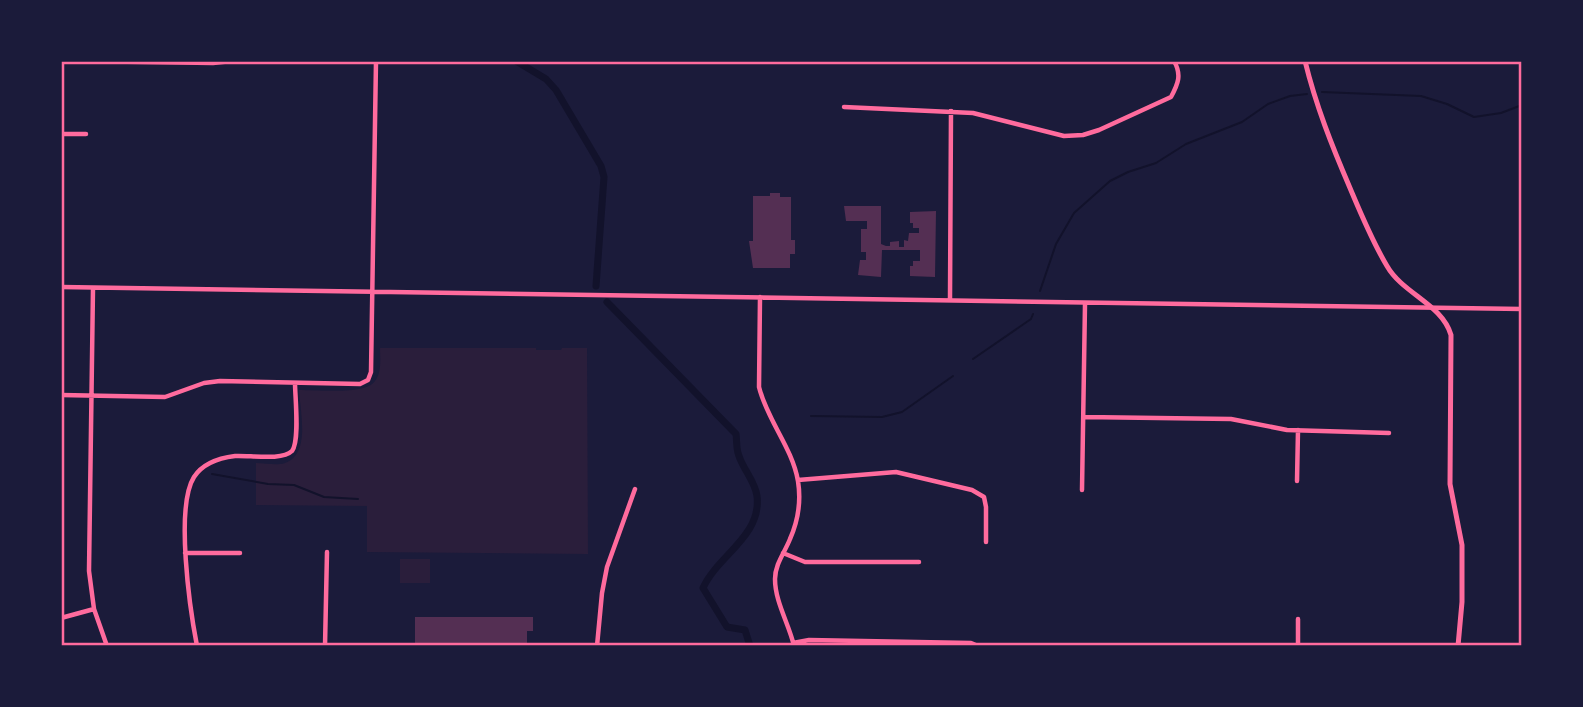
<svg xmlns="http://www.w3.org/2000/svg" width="1583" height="707" viewBox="0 0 1583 707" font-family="'Roboto Serif',serif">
  <rect width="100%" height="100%" fill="#1b1b3a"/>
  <path fill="#2a1e3b" d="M 380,348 L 536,348 L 536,350 L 561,350 L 562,348 L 587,348 L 588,554 L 367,552 L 367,506 L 256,505 L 256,463 C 265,463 277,466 285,463 C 311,454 300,411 299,390 C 316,390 366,395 375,381 C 382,372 380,358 380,348 Z
    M 400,559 L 430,559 L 430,583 L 400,583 Z"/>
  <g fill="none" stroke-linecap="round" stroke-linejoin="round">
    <path stroke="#12122b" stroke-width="2" d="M 1322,92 L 1421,96 L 1447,104 L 1474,117 L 1501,113 L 1522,105
      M 1040,291 L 1056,244 L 1074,213 L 1110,181 L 1128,172 L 1156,163 L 1186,144 L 1242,122 L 1268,104 L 1290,96 L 1307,94
      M 973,359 L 1031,319 L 1033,314
      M 811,416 L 882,417 L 902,412 L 953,376
      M 212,474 L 268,484 L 294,485 L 324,497 L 358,499"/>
    <path stroke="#12122b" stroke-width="7" d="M 516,61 L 546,79 L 556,90 L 601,166 L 604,177 L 596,286
      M 607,302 L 736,434 C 737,441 736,449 739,456 C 743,469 755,481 757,496 C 762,536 717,556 703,588 L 727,627 L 745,630 L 750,646"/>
  </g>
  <path fill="#542f53" d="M 770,193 L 780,193 L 780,197 L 791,197 L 791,240 L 795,240 L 795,254 L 790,254 L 790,268 L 753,268 L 749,241 L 753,241 L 753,196 L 770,196 Z
    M 844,206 L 881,206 L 881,244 L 886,246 L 890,246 L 890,242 L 899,241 L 899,247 L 904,247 L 904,240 L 908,241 L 909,233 L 919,233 L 919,228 L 913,228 L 913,223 L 910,223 L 910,212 L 936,211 L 935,277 L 910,276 L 910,266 L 913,266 L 913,261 L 920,261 L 920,250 L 882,250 L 881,277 L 858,275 L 860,260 L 866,260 L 866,252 L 861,252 L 861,229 L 867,229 L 867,221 L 846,221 Z
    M 415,617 L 533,617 L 533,631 L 527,631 L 527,646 L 415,646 Z"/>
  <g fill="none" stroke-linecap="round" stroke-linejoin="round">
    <path stroke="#ff6b9d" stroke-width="4.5" d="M 76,61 L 213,63 L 232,61
      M 844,107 L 973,113 L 1064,136 L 1083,135 L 1099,130 L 1171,97 C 1178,84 1182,75 1174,61
      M 61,134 L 86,134
      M 61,287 L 1522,309
      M 93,288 L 89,571 L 94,609 L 107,646
      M 760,297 L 759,387 C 767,420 792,447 798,481 C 801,500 798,521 790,539 C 785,552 775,564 775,579 C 775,602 789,624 794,646
      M 950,299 L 951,111
      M 61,395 L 165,397 L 204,383 L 220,381 L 360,384 L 368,380 L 371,372 L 376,61
      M 1084,417 L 1231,419 L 1287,430 L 1389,433
      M 798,480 L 896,472 L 972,490 L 984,497 L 986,507 L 986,542
      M 1297,481 L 1298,430
      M 1082,490 L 1085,304
      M 185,553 L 240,553
      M 783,553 L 805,562 L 919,562
      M 61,618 L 94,609
      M 793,643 L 809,640 L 971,643 L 978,646
      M 197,646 C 190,610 175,507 194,477 C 203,463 219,458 235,456 C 249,455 282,461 292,451 C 300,441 295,397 295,383
      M 222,646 L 254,646
      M 325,646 L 327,552
      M 597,646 L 602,593 L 607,567 L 635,489
      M 1298,646 L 1298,619"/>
    <path stroke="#ff6b9d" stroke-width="5" d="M 1305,61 C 1316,106 1332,146 1350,188 C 1361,214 1372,241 1387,266 C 1403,294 1442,304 1451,335 L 1450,484 L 1462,545 L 1462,602 L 1458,646"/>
  </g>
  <rect width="1583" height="707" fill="none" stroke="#1b1b3a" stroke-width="126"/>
  <rect x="63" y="63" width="1457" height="581" fill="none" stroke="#ff6b9d" stroke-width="2.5"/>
</svg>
